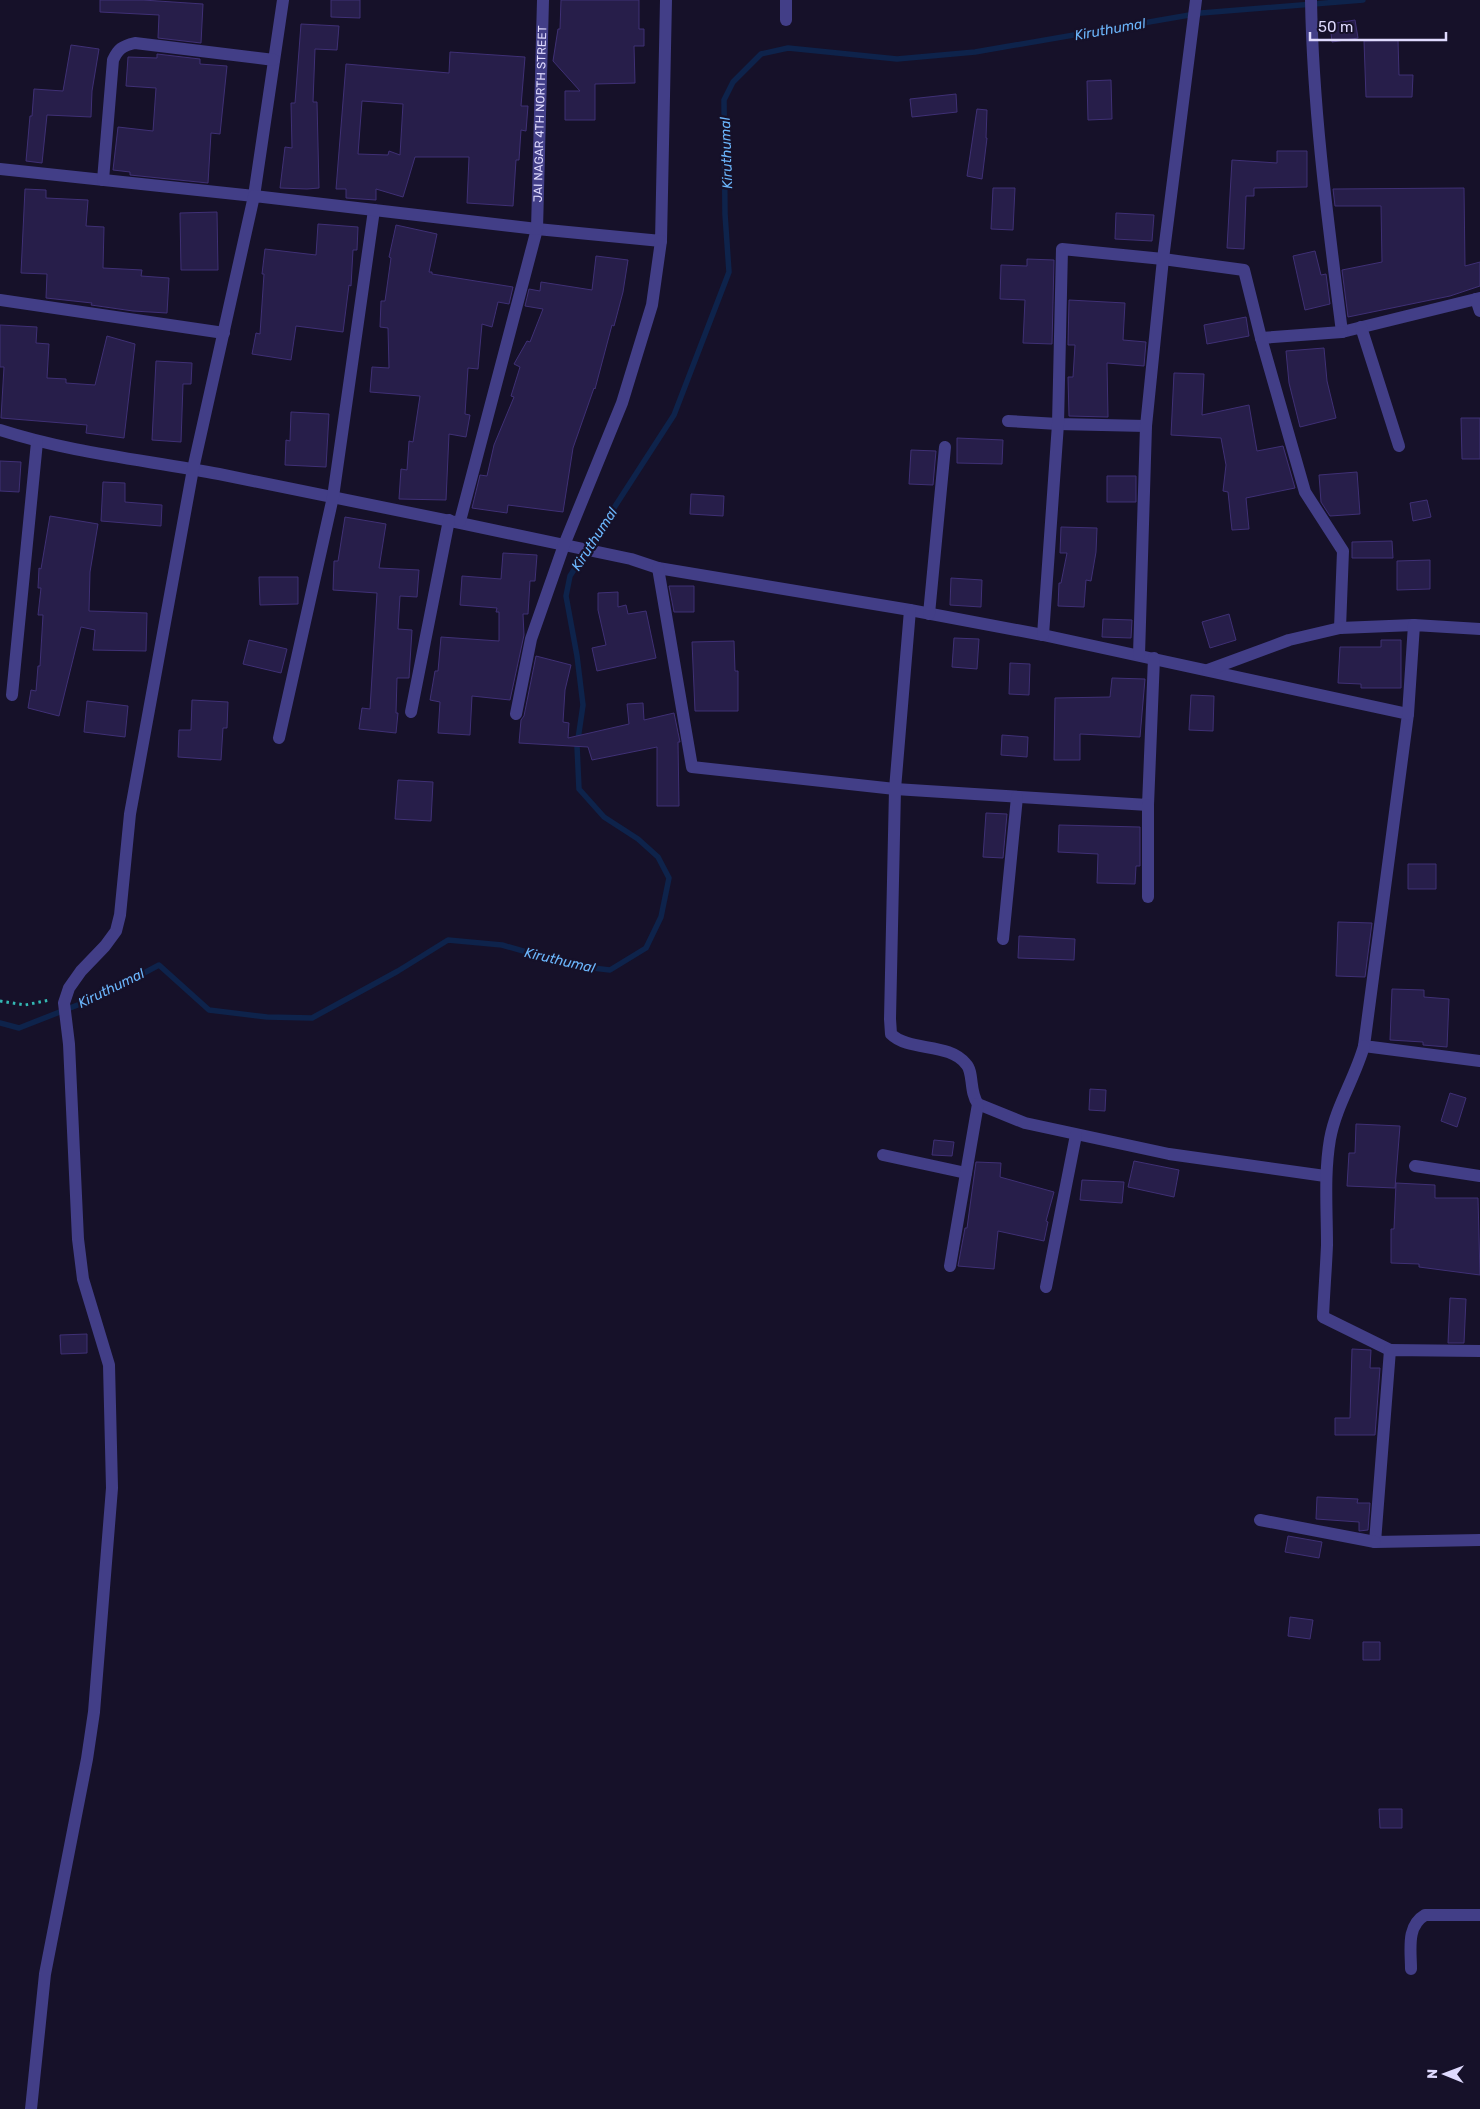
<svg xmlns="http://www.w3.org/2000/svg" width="1480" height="2109" viewBox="0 0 1480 2109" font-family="Rubik,sans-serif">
  <rect width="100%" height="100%" fill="#161129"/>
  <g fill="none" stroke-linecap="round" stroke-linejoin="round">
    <path stroke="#0e234b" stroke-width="5.5" d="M 0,1023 L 19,1028 L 103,995 L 159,965 L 209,1010 L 267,1017 L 312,1018 L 398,971 L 448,940 L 502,945 L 575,966 L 610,970 L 646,948 L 661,917 L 669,878 L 658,857 L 638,839 L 604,817 L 579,789 L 577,746 L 583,705 L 577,656 L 566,596 L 570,576 L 674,415 L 729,272 L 725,214 L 724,100 L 733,82 L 761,54 L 788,48 L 897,59 L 975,52 L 1201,13 L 1363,0"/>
  </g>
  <path fill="#271e4a" stroke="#3f3075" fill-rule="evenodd" d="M 100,0 L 143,0 L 203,4 L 201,43 L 158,38 L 159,15 L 100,12 Z
    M 331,0 L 360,0 L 360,18 L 331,17 Z
    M 561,0 L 639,0 L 639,29 L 644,29 L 644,46 L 634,46 L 635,83 L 595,84 L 595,120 L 565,120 L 565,91 L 580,91 L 553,61 L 558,29 L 560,29 Z
    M 1355,20 L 1358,38 L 1332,42 L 1330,24 Z
    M 301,24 L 339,26 L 337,50 L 315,49 L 313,102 L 317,102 L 319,188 L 307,189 L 280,188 L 285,147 L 292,148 L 291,103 L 295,103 Z
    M 1398,40 L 1399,75 L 1413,75 L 1412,97 L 1366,97 L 1364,41 Z
    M 71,45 L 99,49 L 92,91 L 91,117 L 47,115 L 42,163 L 26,161 L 30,116 L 32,116 L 34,89 L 63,91 Z
    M 450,52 L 525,57 L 521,106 L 528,106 L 526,131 L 521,130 L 519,160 L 516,160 L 513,206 L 467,203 L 469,157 L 415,157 L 403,197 L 376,189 L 376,200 L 346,198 L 346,189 L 336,189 L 346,64 L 449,73 ZM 362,101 L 403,104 L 400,155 L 389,151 L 388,155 L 358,154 Z
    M 157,54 L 200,59 L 200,64 L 227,66 L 220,134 L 211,133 L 208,183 L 130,175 L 130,172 L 113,170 L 118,127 L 153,131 L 156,88 L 126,86 L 128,57 L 157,58 Z
    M 1111,80 L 1112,119 L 1088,120 L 1087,81 Z
    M 956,94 L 957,112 L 912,117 L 910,99 Z
    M 977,109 L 987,110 L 986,138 L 987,138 L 982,179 L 967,176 Z
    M 1277,151 L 1307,151 L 1307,187 L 1254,188 L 1254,196 L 1246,196 L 1244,249 L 1227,248 L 1232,160 L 1277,163 Z
    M 993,188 L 1015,188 L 1013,230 L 991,229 Z
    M 1464,188 L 1465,266 L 1480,262 L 1480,286 L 1450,296 L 1348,317 L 1342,270 L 1382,262 L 1381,206 L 1335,206 L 1333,189 Z
    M 25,189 L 46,190 L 46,198 L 88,200 L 86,226 L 104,227 L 103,268 L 142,270 L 141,276 L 169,278 L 167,313 L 133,311 L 91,305 L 92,303 L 46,298 L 47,274 L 21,273 Z
    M 217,212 L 218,270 L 181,270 L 180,213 Z
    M 1116,213 L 1154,215 L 1152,241 L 1115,239 Z
    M 318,224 L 358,227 L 357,250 L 353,250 L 351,286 L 349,285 L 343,332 L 296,326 L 291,360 L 252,354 L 256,333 L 260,334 L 264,274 L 262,274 L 265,249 L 316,255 Z
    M 396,225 L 437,234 L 429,272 L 432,272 L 432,274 L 513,287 L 509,304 L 498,302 L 492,327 L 482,324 L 478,369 L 468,368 L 465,414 L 470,415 L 466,437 L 449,434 L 446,500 L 399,499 L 401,469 L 407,470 L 409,441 L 413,442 L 420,396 L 370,392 L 372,367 L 389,368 L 388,328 L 380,327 L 381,301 L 385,301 L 391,258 L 389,257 Z
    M 1315,251 L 1321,275 L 1326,274 L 1330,304 L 1305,310 L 1293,256 Z
    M 596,256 L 628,260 L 623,292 L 614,326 L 612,325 L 595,389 L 594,388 L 573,448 L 563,512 L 508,505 L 507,513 L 472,508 L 480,475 L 487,476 L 494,445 L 514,397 L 511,396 L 520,367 L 514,364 L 527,341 L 530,342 L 543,309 L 525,306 L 529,289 L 540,291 L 541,282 L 592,290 Z
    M 1027,259 L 1054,260 L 1052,344 L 1023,343 L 1025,300 L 1000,299 L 1001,265 L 1027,266 Z
    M 1069,300 L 1125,303 L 1123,340 L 1146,342 L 1144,366 L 1107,363 L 1108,417 L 1069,416 L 1068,377 L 1073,377 L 1075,345 L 1068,345 Z
    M 1246,317 L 1249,336 L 1207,344 L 1204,325 Z
    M 0,325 L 37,327 L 36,343 L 49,344 L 47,378 L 66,379 L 66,383 L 95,385 L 107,336 L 135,344 L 124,438 L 86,433 L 87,425 L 1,418 L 4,367 L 0,367 Z
    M 1324,348 L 1327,381 L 1336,418 L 1300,427 L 1289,383 L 1286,351 Z
    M 156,361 L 192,363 L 191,384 L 183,384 L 181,442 L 152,440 Z
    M 1174,373 L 1204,374 L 1202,415 L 1249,405 L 1257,451 L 1283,446 L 1295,488 L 1246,498 L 1249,529 L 1232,530 L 1228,492 L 1223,491 L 1226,465 L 1221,438 L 1171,435 Z
    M 291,412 L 329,414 L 326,467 L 285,465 L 286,440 L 290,441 Z
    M 1461,418 L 1480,418 L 1480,459 L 1462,459 Z
    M 957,438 L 1003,440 L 1002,464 L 957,463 Z
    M 911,450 L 936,451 L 933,485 L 909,484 Z
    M 0,461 L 21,462 L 19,492 L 0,491 Z
    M 1357,472 L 1360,514 L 1330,516 L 1321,502 L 1319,475 Z
    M 1107,476 L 1136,476 L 1136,502 L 1107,502 Z
    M 103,482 L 125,483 L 125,502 L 162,505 L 161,526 L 101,521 Z
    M 691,494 L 724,496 L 723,516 L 690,514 Z
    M 1427,500 L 1431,517 L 1413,521 L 1410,503 Z
    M 50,516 L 98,524 L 90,572 L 89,611 L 147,613 L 146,651 L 93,650 L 95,630 L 81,627 L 59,716 L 28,708 L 31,690 L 36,691 L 38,666 L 40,666 L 43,615 L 38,615 L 41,588 L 38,588 L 39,568 L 41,569 Z
    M 345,517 L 386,524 L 379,568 L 419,570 L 417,597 L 400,596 L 398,629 L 412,630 L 409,678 L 397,678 L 396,713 L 398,713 L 396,733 L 359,729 L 362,708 L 370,709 L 377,593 L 333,590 L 334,561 L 338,561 Z
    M 1061,527 L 1097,528 L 1096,552 L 1091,581 L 1086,580 L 1084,607 L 1058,606 L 1059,583 L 1061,583 L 1067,553 L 1060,553 Z
    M 1392,541 L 1393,558 L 1352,558 L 1352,542 Z
    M 503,553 L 537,555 L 535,581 L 530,581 L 528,614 L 523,614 L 524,635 L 510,700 L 472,696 L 470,735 L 438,733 L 440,702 L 430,700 L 435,671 L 438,671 L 441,637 L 499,641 L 499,612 L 496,612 L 497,608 L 460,605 L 462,576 L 501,579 Z
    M 1430,560 L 1430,589 L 1397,590 L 1397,561 Z
    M 259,577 L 298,577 L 298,604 L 260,605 Z
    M 951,578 L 982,580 L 981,607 L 950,605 Z
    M 669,586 L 694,586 L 694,612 L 674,612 Z
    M 618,592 L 618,607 L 626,605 L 628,614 L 646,611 L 656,658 L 597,671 L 592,648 L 606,645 L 598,610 L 598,593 Z
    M 1229,614 L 1236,640 L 1210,648 L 1202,622 Z
    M 1103,619 L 1132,620 L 1131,638 L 1102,637 Z
    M 954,638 L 979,639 L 977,669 L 952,667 Z
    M 249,640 L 287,649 L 281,673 L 243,664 Z
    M 1381,640 L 1401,640 L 1401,688 L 1361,688 L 1361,684 L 1338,683 L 1340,647 L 1381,647 Z
    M 734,641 L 735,671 L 738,671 L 738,711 L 695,711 L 692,642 Z
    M 536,656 L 571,665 L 565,690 L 563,722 L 569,723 L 568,738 L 629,724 L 627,704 L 643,703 L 644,720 L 674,713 L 680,742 L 678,742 L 679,806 L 657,806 L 657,747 L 592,760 L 588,747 L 519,743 L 521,720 L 524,716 Z
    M 1010,663 L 1030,664 L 1029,695 L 1009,694 Z
    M 1112,678 L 1145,679 L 1140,737 L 1080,734 L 1080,760 L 1054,760 L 1055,698 L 1110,697 Z
    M 1191,695 L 1214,696 L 1213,731 L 1189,730 Z
    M 192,700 L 228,702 L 227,728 L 223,728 L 221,760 L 178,757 L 179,730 L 191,730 Z
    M 87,701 L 128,706 L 125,737 L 84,732 Z
    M 1002,735 L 1028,737 L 1027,757 L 1001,755 Z
    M 398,780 L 433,782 L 431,821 L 395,819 Z
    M 986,813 L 1007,814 L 1003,858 L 983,857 Z
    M 1059,825 L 1140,827 L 1140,866 L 1136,866 L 1135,884 L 1097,883 L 1098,854 L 1058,852 Z
    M 1408,864 L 1436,864 L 1436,889 L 1408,889 Z
    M 1338,922 L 1372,923 L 1365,977 L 1336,976 Z
    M 1019,936 L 1075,939 L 1074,960 L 1018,958 Z
    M 1392,989 L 1424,990 L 1424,997 L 1449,999 L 1447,1047 L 1423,1045 L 1423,1042 L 1390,1040 Z
    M 1090,1089 L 1106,1090 L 1105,1111 L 1089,1110 Z
    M 1450,1093 L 1466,1098 L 1457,1127 L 1441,1121 Z
    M 1356,1124 L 1400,1126 L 1395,1188 L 1347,1186 L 1349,1153 L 1355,1153 Z
    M 934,1140 L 954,1142 L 952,1156 L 932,1155 Z
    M 1134,1161 L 1179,1170 L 1174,1197 L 1128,1187 Z
    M 976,1162 L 1001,1163 L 1000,1177 L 1054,1192 L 1046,1221 L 1048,1222 L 1044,1241 L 998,1231 L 994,1269 L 958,1266 L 965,1228 L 967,1228 Z
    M 1082,1180 L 1124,1182 L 1122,1203 L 1080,1200 Z
    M 1396,1183 L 1435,1185 L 1435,1198 L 1478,1198 L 1480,1275 L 1419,1267 L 1419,1264 L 1391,1263 L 1391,1229 L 1394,1229 Z
    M 1450,1298 L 1466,1299 L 1464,1343 L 1448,1343 Z
    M 87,1334 L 87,1353 L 61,1354 L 60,1335 Z
    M 1352,1349 L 1371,1350 L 1370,1368 L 1380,1368 L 1375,1435 L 1335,1435 L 1335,1418 L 1350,1418 Z
    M 1317,1497 L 1358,1499 L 1357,1503 L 1370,1503 L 1368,1530 L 1359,1531 L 1359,1522 L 1316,1519 Z
    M 1288,1536 L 1322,1542 L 1319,1558 L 1285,1552 Z
    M 1290,1617 L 1313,1620 L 1310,1639 L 1288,1636 Z
    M 1363,1642 L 1380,1642 L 1380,1660 L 1363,1660 Z
    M 1379,1809 L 1402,1809 L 1402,1828 L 1380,1828 Z"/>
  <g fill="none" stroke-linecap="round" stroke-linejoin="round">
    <path stroke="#34b9b4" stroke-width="3" stroke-dasharray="2.5 4" stroke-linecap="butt" d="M 0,1001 L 25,1005 L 50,1000"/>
    <g stroke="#423e87" stroke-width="12">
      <path d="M 786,0 L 786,20"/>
      <path d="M 1311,0 C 1313,111 1328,222 1342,332 L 1480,298"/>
      <path d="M 0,169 L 254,196 L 283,0"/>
      <path d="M 103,180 L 113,60 C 118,49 122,46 135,43 L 274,60"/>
      <path d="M 1476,299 L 1480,311"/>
      <path d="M 0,300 L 224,333"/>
      <path d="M 1361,327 L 1399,446"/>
      <path d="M 1261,338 L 1342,332"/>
      <path d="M 1008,421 L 1058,424 L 1146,426"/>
      <path d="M 0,430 C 71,453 146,460 219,474 C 356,501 494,530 631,559 L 658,568 L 910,610 L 1043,635 L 1408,714 L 1364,1046 L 1480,1061"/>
      <path d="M 460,521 L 537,229 L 661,241 L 666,0"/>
      <path d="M 658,568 L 692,767 L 895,789 L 1148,805 L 1154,658"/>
      <path d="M 910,610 L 895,789 L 890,1019 L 891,1034 C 909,1052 949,1042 966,1064 C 974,1072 969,1092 978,1104 L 1025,1123 L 1169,1154 L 1325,1176"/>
      <path d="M 929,614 L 945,447"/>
      <path d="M 1043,635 L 1058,424 L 1062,249 L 1163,259 L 1244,270 L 1261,338 L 1305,492 L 1343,551 L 1340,628"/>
      <path d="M 1139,655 L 1146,426 L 1163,259 L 1196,0"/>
      <path d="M 1208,670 L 1289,640 L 1340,628 L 1414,625"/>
      <path d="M 12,695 L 37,442"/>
      <path d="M 411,712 L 449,520"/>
      <path d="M 516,714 L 531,639 L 564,545 L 622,403 L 652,305 L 661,241"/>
      <path d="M 1408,714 L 1414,625 L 1480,629"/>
      <path d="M 279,738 L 333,497 L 374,210"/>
      <path d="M 1148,897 L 1148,805"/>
      <path d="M 1003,939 L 1017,797"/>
      <path d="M 1364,1046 C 1355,1078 1336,1106 1330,1139 C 1324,1174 1327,1209 1327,1245 C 1326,1269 1324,1293 1323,1317 L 1390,1350"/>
      <path d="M 883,1155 L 966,1173"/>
      <path d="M 1415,1166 L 1480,1176"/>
      <path d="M 950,1266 L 978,1104"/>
      <path d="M 1046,1287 L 1076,1135"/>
      <path d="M 1480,1351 L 1390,1350 L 1375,1542 L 1480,1540"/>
      <path d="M 1260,1520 L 1375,1542"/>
      <path d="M 1411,1969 C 1411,1950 1406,1926 1425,1915 L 1480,1915"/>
      <path id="s1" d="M 31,2109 L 45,1974 L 87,1759 L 94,1712 L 112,1488 L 109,1365 L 83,1279 L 78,1239 L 69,1044 L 64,1003 L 69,988 L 81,971 L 105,946 L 116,931 L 120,915 L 130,814 L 193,469 L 254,196 L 537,229 L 543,0"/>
    </g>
  </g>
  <g text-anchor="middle" stroke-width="4.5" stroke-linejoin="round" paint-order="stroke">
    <g font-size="12" fill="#dfdafe" stroke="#161129">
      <text dy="4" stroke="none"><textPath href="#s1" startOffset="2355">JAI NAGAR 4TH NORTH STREET</textPath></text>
    </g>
    <g font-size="14" font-style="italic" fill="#6bb5fb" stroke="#161129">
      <text transform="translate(1110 29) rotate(-10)" y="5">Kiruthumal</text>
      <text transform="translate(726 153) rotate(-92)" y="5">Kiruthumal</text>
      <text transform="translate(594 539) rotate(-57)" y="5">Kiruthumal</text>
      <text transform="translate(560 960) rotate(13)" y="5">Kiruthumal</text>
      <text transform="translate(111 988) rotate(-26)" y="5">Kiruthumal</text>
    </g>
  </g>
  <g transform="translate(1445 2074) rotate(271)" stroke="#161129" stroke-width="4" paint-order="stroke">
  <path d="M0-4L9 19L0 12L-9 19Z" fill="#dfdafe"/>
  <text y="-8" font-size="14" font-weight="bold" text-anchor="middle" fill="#dfdafe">N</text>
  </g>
  <path d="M1310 32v8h136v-8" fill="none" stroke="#dfdafe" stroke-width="2.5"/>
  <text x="1318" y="32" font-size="15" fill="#dfdafe" stroke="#161129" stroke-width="4" paint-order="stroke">50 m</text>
</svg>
